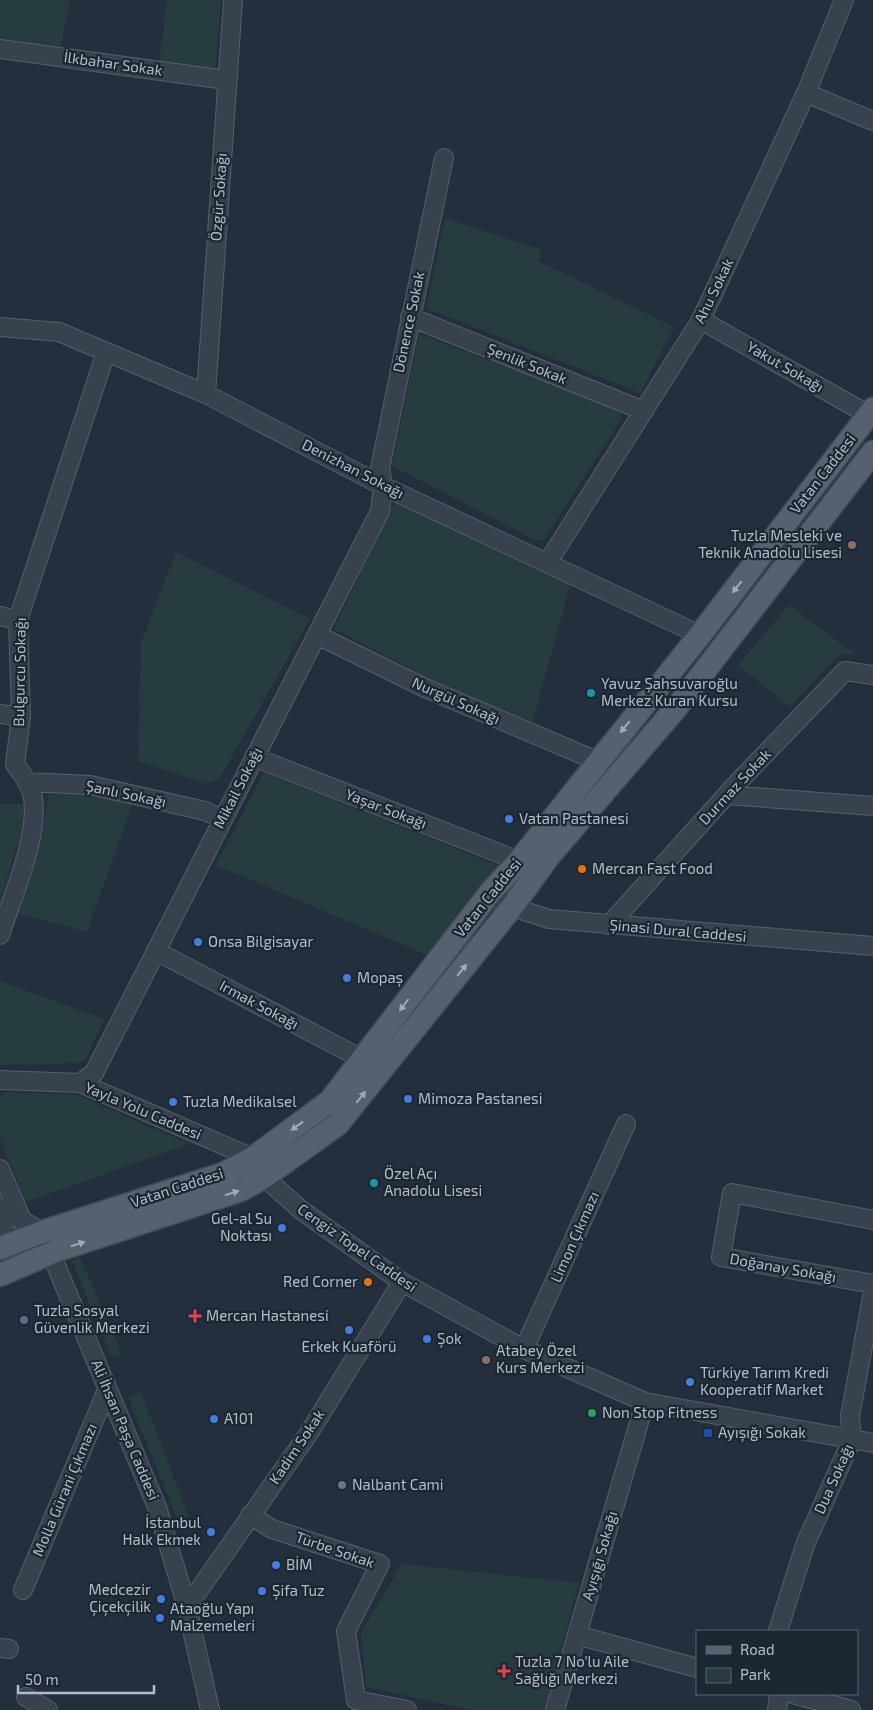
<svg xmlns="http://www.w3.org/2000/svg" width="873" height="1710" viewBox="0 0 873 1710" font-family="'Exo 2',sans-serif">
  <rect width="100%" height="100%" fill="#242f3e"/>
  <path fill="#263c3f" d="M 0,0 L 70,0 L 60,51 L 0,43 Z
    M 167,0 L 221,0 L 215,69 L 210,70 L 159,63 Z
    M 445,218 L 542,250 L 538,261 L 674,327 L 640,393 L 426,308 Z
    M 419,334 L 620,410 L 622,418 L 544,540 L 535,540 L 392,466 Z
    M 395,500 L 533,567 L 571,582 L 532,724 L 427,677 L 334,629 Z
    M 176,552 L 310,619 L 219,779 L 206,784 L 138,761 L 141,643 Z
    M 789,605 L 856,655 L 839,654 L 790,707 L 738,665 Z
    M 264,772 L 499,866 L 429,956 L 216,865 Z
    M 49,793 L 94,795 L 132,805 L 87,932 L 16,913 L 43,829 Z
    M 0,804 L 24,804 L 22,830 L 0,901 Z
    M 0,981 L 104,1019 L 86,1059 L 76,1063 L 0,1065 Z
    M 7,1092 L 75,1094 L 189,1144 L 26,1202 L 0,1139 L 0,1096 Z
    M 80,1257 L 122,1354 L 112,1357 L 72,1261 Z
    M 141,1392 L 189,1517 L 178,1521 L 128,1397 Z
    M 402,1564 L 579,1583 L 545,1710 L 472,1710 L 366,1687 L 361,1633 Z"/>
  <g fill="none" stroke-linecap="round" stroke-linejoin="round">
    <defs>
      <path id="minor" d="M 0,49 L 226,80
        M 806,93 L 873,121
        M 410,317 L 644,411
        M 701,320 L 869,415
        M 0,327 L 59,332 L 206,394 L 383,486 L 700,635
        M 206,394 L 233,0
        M 548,562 L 701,320 L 806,93 L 844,0
        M 0,616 L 18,620
        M 317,635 L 423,687 L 597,761
        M 0,714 L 21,717
        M 254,757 L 519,861
        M 27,782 L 90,785 L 205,811 L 222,819
        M 727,795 L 873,806
        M 489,894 L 512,907 L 549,919 L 873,946
        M 609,925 L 741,779 L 845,671 L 873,675
        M 0,935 C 12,897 39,837 33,798 C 31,785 22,774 15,764 L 21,717 L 18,620 L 106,352
        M 156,951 L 362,1059
        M 0,1080 L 80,1083 L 253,1158 L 264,1177 L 301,1210 L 402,1282 L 524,1349 L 645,1402 L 873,1443
        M 80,1083 L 94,1073 L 380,511 L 383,486 L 380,468 L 444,158
        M 0,1169 L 22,1220
        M 0,1208 L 42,1232 L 157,1507 L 187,1607 L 210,1710
        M 0,1220 L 10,1244
        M 873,1220 L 732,1193 L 721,1257 L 873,1284
        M 524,1349 L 626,1124
        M 250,1515 L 272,1529 L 380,1564 L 346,1631 L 356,1700 L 407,1710
        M 23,1590 L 107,1390
        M 187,1607 L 309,1433 L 402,1282
        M 778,1631 L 805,1545 L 852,1439 L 850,1416 L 873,1292
        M 577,1635 L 697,1668
        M 0,1648 L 9,1649
        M 793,1694 L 851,1710
        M 26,1697 L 48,1710
        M 555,1710 L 645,1402
        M 777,1710 L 779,1694"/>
      <path id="major" d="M 0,1248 L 42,1232 L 223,1174 L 253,1158 L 330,1101 L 489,894 L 519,861 L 700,635 L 873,409
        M 0,1275 L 58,1250 L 241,1190 L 264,1177 L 338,1124 L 512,907 L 549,856 L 676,708 L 873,452"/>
    </defs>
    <use href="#minor" stroke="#565f6c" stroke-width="20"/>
    <use href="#major" stroke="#414a57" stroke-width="25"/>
    <use href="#minor" stroke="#38414e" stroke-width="18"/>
    <use href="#major" stroke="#56606e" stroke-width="22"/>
  </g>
  <defs><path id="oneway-solid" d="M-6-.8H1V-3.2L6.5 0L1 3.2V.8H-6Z" transform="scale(1.25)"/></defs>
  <g fill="#a1aab7">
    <use href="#oneway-solid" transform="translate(737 587) rotate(128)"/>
    <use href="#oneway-solid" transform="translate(625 727) rotate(129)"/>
    <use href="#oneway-solid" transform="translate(462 970) rotate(-51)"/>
    <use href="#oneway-solid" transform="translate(404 1005) rotate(127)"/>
    <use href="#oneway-solid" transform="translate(361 1097) rotate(-51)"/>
    <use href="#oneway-solid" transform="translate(297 1126) rotate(144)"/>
    <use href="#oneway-solid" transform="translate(232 1193) rotate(-18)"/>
    <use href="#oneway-solid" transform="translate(78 1244) rotate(-18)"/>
  </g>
  <g fill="#8d6e63" stroke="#1d2633" stroke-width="2">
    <circle cx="852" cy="545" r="5"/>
    <circle cx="486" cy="1360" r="5"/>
  </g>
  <g fill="#0f9aa8" stroke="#1d2633" stroke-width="2">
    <circle cx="591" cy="693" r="5"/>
    <circle cx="374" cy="1183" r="5"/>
  </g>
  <g fill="#3f7fe0" stroke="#1d2633" stroke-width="2">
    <circle cx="509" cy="819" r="5"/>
    <circle cx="198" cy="942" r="5"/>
    <circle cx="347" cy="978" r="5"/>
    <circle cx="408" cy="1099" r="5"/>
    <circle cx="173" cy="1102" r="5"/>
    <circle cx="282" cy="1228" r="5"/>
    <circle cx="349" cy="1330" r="5"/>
    <circle cx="427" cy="1339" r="5"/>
    <circle cx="690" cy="1382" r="5"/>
    <circle cx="214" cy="1419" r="5"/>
    <circle cx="211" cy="1532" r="5"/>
    <circle cx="276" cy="1565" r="5"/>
    <circle cx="262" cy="1591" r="5"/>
    <circle cx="161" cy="1599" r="5"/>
    <circle cx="160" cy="1618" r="5"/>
  </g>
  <g fill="#e8710a" stroke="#1d2633" stroke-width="2">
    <circle cx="582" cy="869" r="5"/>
    <circle cx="368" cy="1282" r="5"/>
  </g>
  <g fill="#e0444e" stroke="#1d2633" stroke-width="2">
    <path d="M192.5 1308.5h5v5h5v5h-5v5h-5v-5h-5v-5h5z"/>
    <path d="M501.5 1663.5h5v5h5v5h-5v5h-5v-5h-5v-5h5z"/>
  </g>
  <circle fill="#5c6f8a" stroke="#1d2633" stroke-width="2" cx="24" cy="1320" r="5"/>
  <circle fill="#2e9e5b" stroke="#1d2633" stroke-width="2" cx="592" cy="1413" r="5"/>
  <rect fill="#1a4fb4" stroke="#1d2633" stroke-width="2" x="703" y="1428" width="10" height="10" rx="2.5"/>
  <circle fill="#6b7280" stroke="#1d2633" stroke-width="2" cx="342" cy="1485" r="5"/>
  <g text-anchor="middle" stroke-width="4.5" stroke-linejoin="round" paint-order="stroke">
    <g font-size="15" fill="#b4bcc9" stroke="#1d2633">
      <text transform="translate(113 64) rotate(8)" y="5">İlkbahar Sokak</text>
      <text transform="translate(219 197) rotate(-86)" y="5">Özgür Sokağı</text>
      <text transform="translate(714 291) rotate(-64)" y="5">Ahu Sokak</text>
      <text transform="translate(409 322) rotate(-78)" y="5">Dönence Sokak</text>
      <text transform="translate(527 364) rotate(22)" y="5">Şenlik Sokak</text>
      <text transform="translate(785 367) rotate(30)" y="5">Yakut Sokağı</text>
      <text transform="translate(353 469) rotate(27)" y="5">Denizhan Sokağı</text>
      <text transform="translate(823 474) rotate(-52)" y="5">Vatan Caddesi</text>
      <text transform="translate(20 672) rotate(-89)" y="5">Bulgurcu Sokağı</text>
      <text transform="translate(456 701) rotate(24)" y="5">Nurgül Sokağı</text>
      <text transform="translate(735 787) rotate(-47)" y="5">Durmaz Sokak</text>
      <text transform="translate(238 788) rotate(-63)" y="5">Mikail Sokağı</text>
      <text transform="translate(126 794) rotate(12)" y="5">Şanlı Sokağı</text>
      <text transform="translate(386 809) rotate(21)" y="5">Yaşar Sokağı</text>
      <text transform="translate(488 898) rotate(-51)" y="5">Vatan Caddesi</text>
      <text transform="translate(678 931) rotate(5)" y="5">Şinasi Dural Caddesi</text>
      <text transform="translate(259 1005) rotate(28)" y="5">Irmak Sokağı</text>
      <text transform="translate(143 1111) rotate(23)" y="5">Yayla Yolu Caddesi</text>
      <text transform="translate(177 1188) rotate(-18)" y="5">Vatan Caddesi</text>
      <text transform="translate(575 1237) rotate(-66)" y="5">Limon Çıkmazı</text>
      <text transform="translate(357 1248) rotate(35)" y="5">Cengiz Topel Caddesi</text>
      <text transform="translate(783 1268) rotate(10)" y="5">Doğanay Sokağı</text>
      <text transform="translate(125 1430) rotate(67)" y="5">Ali İhsan Paşa Caddesi</text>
      <text transform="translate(297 1447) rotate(-56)" y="5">Kadim Sokak</text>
      <text transform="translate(834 1479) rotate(-66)" y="5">Dua Sokağı</text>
      <text transform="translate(65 1490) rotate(-67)" y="5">Molla Gürani Çıkmazı</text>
      <text transform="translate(335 1550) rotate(19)" y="5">Türbe Sokak</text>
      <text transform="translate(600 1556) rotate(-74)" y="5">Ayışığı Sokağı</text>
    </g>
    <g font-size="15" fill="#b4bcc9" stroke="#1d2633" text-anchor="start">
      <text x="842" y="541" text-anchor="end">Tuzla Mesleki ve<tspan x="842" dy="17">Teknik Anadolu Lisesi</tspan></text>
      <text x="601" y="689">Yavuz Şahsuvaroğlu<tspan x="601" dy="17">Merkez Kuran Kursu</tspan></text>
      <text x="519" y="824">Vatan Pastanesi</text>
      <text x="592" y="874">Mercan Fast Food</text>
      <text x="208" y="947">Onsa Bilgisayar</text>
      <text x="357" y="983">Mopaş</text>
      <text x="418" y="1104">Mimoza Pastanesi</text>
      <text x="183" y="1107">Tuzla Medikalsel</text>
      <text x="384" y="1179">Özel Açı<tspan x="384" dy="17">Anadolu Lisesi</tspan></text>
      <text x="272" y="1224" text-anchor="end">Gel-al Su<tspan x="272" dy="17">Noktası</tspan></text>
      <text x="358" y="1287" text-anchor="end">Red Corner</text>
      <text x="34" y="1316">Tuzla Sosyal<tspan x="34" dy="17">Güvenlik Merkezi</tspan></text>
      <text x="206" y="1321">Mercan Hastanesi</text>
      <text x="437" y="1344">Şok</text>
      <text x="349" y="1352" text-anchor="middle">Erkek Kuaförü</text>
      <text x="496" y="1356">Atabey Özel<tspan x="496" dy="17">Kurs Merkezi</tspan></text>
      <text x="700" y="1378">Türkiye Tarım Kredi<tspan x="700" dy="17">Kooperatif Market</tspan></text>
      <text x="602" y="1418">Non Stop Fitness</text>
      <text x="224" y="1424">A101</text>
      <text x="718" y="1438">Ayışığı Sokak</text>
      <text x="352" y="1490">Nalbant Cami</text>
      <text x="201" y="1528" text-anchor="end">İstanbul<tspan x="201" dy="17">Halk Ekmek</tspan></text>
      <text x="286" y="1570">BİM</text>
      <text x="151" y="1595" text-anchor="end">Medcezir<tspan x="151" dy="17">Çiçekçilik</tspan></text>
      <text x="272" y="1596">Şifa Tuz</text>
      <text x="170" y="1614">Ataoğlu Yapı<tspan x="170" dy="17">Malzemeleri</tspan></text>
      <text x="515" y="1667">Tuzla 7 No'lu Aile<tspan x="515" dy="17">Sağlığı Merkezi</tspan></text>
    </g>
  </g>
  <rect x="696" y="1630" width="162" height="65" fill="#1d2633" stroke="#59626f"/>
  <rect x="706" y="1646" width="25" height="8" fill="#56606e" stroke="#59626f"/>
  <text x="740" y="1655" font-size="15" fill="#b4bcc9">Road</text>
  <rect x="706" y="1668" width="25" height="15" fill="#263c3f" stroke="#59626f"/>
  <text x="740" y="1680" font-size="15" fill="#b4bcc9">Park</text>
  <path d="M18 1685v8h136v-8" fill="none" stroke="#b4bcc9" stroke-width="2.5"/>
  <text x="25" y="1685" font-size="15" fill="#b4bcc9" stroke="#1d2633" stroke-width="4" paint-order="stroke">50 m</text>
</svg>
